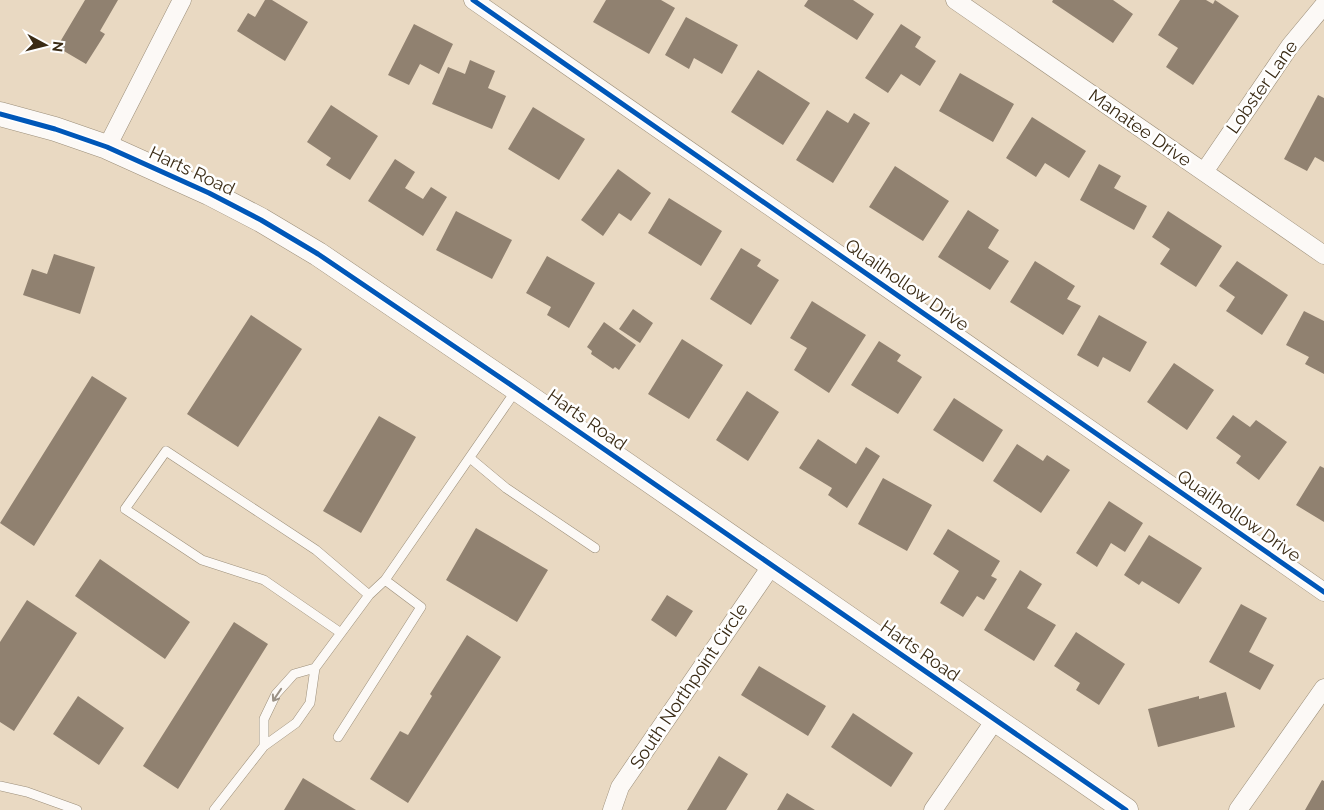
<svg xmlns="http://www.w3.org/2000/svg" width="1324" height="810" viewBox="0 0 1324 810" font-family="Raleway,sans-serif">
  <rect width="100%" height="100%" fill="#e9d9c2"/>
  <path fill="#908170" d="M 85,0 L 118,0 L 100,31 L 105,34 L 86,64 L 57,47 Z
    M 265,0 L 272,0 L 308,22 L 285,61 L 237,31 L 248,13 L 255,17 Z
    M 606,0 L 661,0 L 675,8 L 649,54 L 593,22 Z
    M 808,0 L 853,0 L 874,14 L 857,40 L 804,6 Z
    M 1053,0 L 1113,0 L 1133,14 L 1113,43 L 1052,2 Z
    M 1180,0 L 1206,0 L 1213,4 L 1215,0 L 1239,16 L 1193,85 L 1166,67 L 1178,48 L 1158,35 Z
    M 686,17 L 738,45 L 722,74 L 694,58 L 689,69 L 665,55 Z
    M 414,24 L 453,44 L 439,74 L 420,64 L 409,85 L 388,75 Z
    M 901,24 L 921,37 L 915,47 L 936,61 L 920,86 L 901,74 L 888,93 L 865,78 Z
    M 470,60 L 495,71 L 488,88 L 506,96 L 492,129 L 432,104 L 448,67 L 465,74 Z
    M 758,70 L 810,103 L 783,145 L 731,112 Z
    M 960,73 L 1014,104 L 993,142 L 939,111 Z
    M 1318,95 L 1324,98 L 1324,162 L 1315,157 L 1307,171 L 1284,159 Z
    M 331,105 L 378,136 L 350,180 L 326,165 L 331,158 L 307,142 Z
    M 533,107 L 585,139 L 559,180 L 508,149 Z
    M 827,110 L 848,123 L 854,113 L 870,123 L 833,183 L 796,160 Z
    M 1032,117 L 1086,151 L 1069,178 L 1045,163 L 1036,177 L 1006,158 Z
    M 395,159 L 415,172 L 405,188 L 423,199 L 431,187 L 447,197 L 423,236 L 368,201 Z
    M 1099,164 L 1121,176 L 1114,188 L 1147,206 L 1134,230 L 1080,200 Z
    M 895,166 L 949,201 L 923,241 L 869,207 Z
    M 618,169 L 651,193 L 631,221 L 619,213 L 603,236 L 581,220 Z
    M 669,198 L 722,231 L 701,266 L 648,233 Z
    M 968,210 L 999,230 L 988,248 L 1009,261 L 990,290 L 938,257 Z
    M 456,211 L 512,240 L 492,279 L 436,250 Z
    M 1168,211 L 1222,246 L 1196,287 L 1160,264 L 1170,249 L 1152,237 Z
    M 741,248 L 761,260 L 757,266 L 779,280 L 751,325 L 710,299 Z
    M 54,254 L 95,267 L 80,314 L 23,295 L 32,269 L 47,274 Z
    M 547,256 L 595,283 L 569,328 L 547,315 L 551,307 L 526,293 Z
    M 1035,261 L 1075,286 L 1067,299 L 1081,306 L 1063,335 L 1010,302 Z
    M 1237,261 L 1288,295 L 1262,335 L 1226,311 L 1235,297 L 1219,286 Z
    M 812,301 L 866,335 L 829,393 L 794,370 L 807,348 L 790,338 Z
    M 633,309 L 653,323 L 640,343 L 619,329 Z
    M 1304,311 L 1324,321 L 1324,374 L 1305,364 L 1309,357 L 1286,345 Z
    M 251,315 L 302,349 L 238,447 L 187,414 Z
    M 1099,315 L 1147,342 L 1130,372 L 1103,357 L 1098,367 L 1077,355 Z
    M 604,322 L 636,345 L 619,370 L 615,367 L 613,369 L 591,354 L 592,351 L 587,347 Z
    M 682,339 L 723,365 L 689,419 L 648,394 Z
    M 879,341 L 901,355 L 897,361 L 922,377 L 898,414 L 851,385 Z
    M 1174,363 L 1214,390 L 1187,430 L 1147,402 Z
    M 92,376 L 127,398 L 34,546 L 0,523 Z
    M 747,391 L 779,412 L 748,461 L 716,440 Z
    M 954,398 L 1003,430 L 983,462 L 933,430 Z
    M 1233,415 L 1250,427 L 1256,420 L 1287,442 L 1259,480 L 1236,463 L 1241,456 L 1216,438 Z
    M 379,416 L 416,437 L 361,533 L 323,511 Z
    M 818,439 L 856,464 L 866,447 L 880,456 L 847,508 L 828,495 L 832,488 L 799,468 Z
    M 1017,444 L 1043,461 L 1047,455 L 1070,470 L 1041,513 L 993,481 Z
    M 1320,466 L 1324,468 L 1324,522 L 1296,505 Z
    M 883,478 L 932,505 L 907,551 L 858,524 Z
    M 1109,501 L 1143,523 L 1125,552 L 1111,543 L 1097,567 L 1076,553 Z
    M 476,528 L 548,570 L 517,622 L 446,580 Z
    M 948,529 L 1000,561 L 991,576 L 997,579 L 984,600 L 977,596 L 963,617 L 940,603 L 959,571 L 933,554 Z
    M 1149,535 L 1202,568 L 1179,604 L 1142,581 L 1139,585 L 1124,575 Z
    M 100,559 L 190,622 L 165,659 L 75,596 Z
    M 1020,570 L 1042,584 L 1027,608 L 1056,625 L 1034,661 L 984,630 Z
    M 667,595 L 693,611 L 676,637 L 651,620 Z
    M 27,600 L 77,633 L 14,731 L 0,722 L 0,642 Z
    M 1241,604 L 1267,618 L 1249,652 L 1274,665 L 1260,690 L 1209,662 Z
    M 234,622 L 268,644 L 178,789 L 143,766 Z
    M 1076,632 L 1125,664 L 1099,705 L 1076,690 L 1080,683 L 1054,666 Z
    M 467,635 L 501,657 L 408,803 L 370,779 L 400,731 L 408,735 L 432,696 L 430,694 Z
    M 759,666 L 826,706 L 808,736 L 741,695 Z
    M 1226,692 L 1235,727 L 1158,747 L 1148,709 L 1199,696 L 1199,699 Z
    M 78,696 L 124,728 L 99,765 L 53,734 Z
    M 853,713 L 913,753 L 891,787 L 831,747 Z
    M 719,756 L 748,774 L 726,810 L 687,810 Z
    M 303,778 L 356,810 L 284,810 Z
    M 1322,780 L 1324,781 L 1324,810 L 1305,810 Z
    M 787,793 L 815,810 L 777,810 Z"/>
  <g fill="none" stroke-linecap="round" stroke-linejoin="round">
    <defs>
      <path id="lane" d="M 470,458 L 506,488 L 595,548
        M 341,633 L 264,580 L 202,560 L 125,509 L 166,451 L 316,550 L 369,595
        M 338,737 L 421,607 L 385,580
        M 264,746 L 264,719 L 276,694 L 294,674 L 315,668
        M 0,786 L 27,792 L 77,810
        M 214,810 L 264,746 L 296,723 L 310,703 L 315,668 L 369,595 L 385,580 L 517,389"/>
      <path id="street" d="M 473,0 L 1324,592
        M 955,0 L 1324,255
        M 107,147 L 182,0
        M 1204,172 L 1290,46 L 1324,5
        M 612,810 L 620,787 L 772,565
        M 933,810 L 995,720
        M 1238,810 L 1324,688"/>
      <path id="secondary" d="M 0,114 L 55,129 L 107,147 L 209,193 L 261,220 L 318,254 L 517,389 L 1126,810"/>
    </defs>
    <use href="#lane" stroke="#9b8e79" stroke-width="10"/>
    <use href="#street" stroke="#9b8e79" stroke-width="19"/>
    <use href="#secondary" stroke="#9b8e79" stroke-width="25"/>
    <use href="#lane" stroke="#fcf9f6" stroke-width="9"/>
    <use href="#street" stroke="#fcf9f6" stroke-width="18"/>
    <use href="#secondary" stroke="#fcf9f6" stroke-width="24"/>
    <defs>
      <path id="cycleway" d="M 473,0 L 1324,592
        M 0,114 L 55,129 L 107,147 L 209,193 L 261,220 L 318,254 L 517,389 L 1126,810"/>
    </defs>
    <use href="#cycleway" stroke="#fff" stroke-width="8"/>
    <use href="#cycleway" stroke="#0057b8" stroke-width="5"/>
  </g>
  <defs><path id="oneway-shaft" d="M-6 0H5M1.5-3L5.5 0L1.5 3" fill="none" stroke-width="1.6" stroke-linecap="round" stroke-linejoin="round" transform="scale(1.25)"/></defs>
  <use stroke="#9b9286" href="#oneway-shaft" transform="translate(277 695) rotate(124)"/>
  <g text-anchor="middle" stroke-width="5" stroke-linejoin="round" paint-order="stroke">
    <g font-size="18" fill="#3a2b15" stroke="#fff">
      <text transform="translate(1262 87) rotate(-55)" y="6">Lobster Lane</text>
      <text transform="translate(1140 128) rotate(35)" y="6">Manatee Drive</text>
      <text transform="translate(192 171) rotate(25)" y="6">Harts Road</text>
      <text transform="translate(907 285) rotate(35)" y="6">Quailhollow Drive</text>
      <text transform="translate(587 420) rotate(35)" y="6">Harts Road</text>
      <text transform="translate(1239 516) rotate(35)" y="6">Quailhollow Drive</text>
      <text transform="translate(920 651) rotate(35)" y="6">Harts Road</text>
      <text transform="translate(689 686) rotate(-56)" y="6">South Northpoint Circle</text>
    </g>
  </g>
  <g transform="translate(45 45) rotate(97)" stroke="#ffffff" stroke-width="4" paint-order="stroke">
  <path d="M0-4L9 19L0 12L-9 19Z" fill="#3a2b15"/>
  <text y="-8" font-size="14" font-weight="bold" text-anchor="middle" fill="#3a2b15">N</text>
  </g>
</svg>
